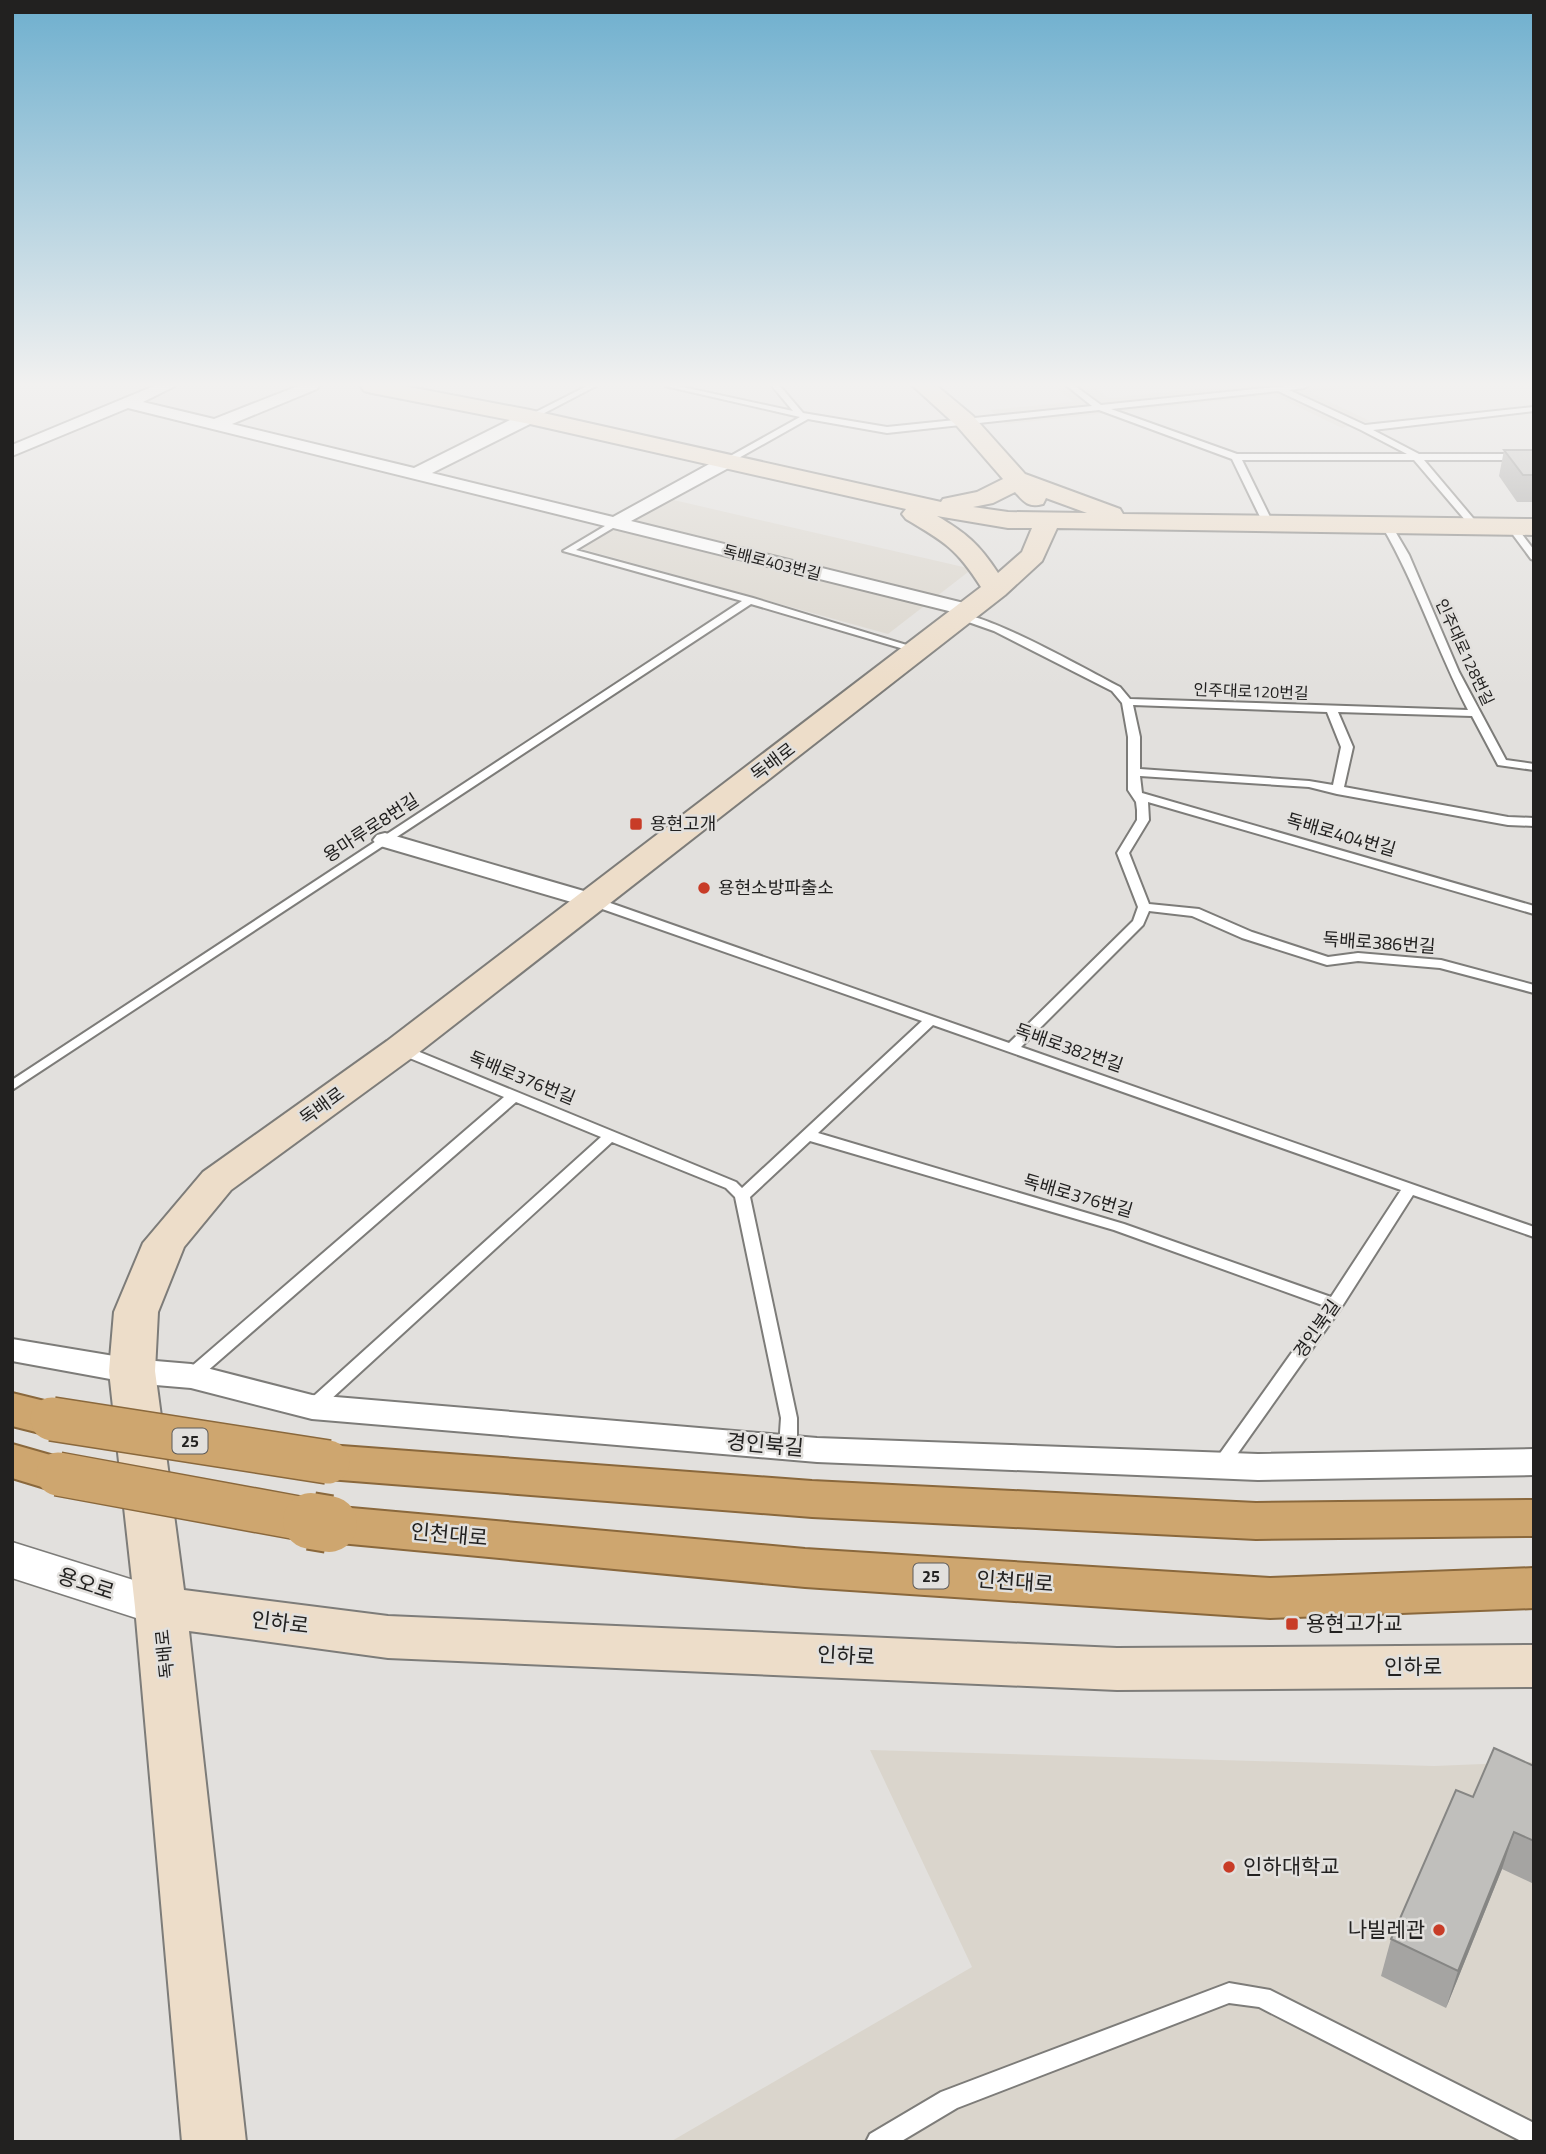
<svg xmlns="http://www.w3.org/2000/svg" width="1546" height="2154" viewBox="0 0 1546 2154" font-family="'Titillium Web','Noto Sans KR',sans-serif">
  <rect width="100%" height="100%" fill="#e2e0dd"/>
  <path fill="#dad5cc" d="M 1054,386 L 1093,386 L 1109,398 L 1225,386 L 1373,386 L 1309,392 L 1370,421 L 1342,428 L 1274,395 L 1006,424 L 990,410 L 1073,402 Z
    M 665,498 L 972,569 L 888,634 L 579,548 Z
    M 870,1750 L 1434,1766 L 1534,1762 L 1534,2142 L 670,2142 L 972,1967 Z"/>
  <g fill="none" stroke-linecap="round" stroke-linejoin="round">
    <defs>
      <path id="service" d="M 587,386 L 596,386 L 533,419 L 526,417 Z
        M 665,386 L 678,386 L 793,411 L 772,386 L 780,386 L 803,413 L 887,427 L 1092,406 L 1067,386 L 1075,386 L 1101,405 L 1285,386 L 1308,386 L 1304,388 L 1289,390 L 1365,425 L 1534,407 L 1534,411 L 1373,430 L 1419,454 L 1534,454 L 1534,460 L 1424,460 L 1478,524 L 1478,528 L 1472,528 L 1414,460 L 1242,460 L 1274,525 L 1269,528 L 1264,525 L 1232,459 L 1099,410 L 887,433 L 808,419 L 728,464 L 725,463 L 725,459 L 800,417 ZM 1278,391 L 1361,430 L 1407,454 L 1237,454 L 1111,409 Z
        M 615,520 L 618,521 L 618,525 L 576,550 L 753,598 L 923,650 L 922,652 L 914,652 L 751,604 L 12,1090 L 12,1080 L 742,601 L 563,551 Z
        M 1387,523 L 1392,526 L 1409,555 L 1459,672 L 1506,760 L 1534,764 L 1534,770 L 1498,765 L 1472,716 L 1338,712 L 1353,747 L 1344,787 L 1508,817 L 1534,818 L 1534,826 L 1508,825 L 1337,794 L 1309,787 L 1140,776 L 1142,793 L 1534,906 L 1534,914 L 1148,802 L 1149,820 L 1129,853 L 1149,904 L 1199,909 L 1252,932 L 1328,957 L 1358,953 L 1441,960 L 1534,985 L 1534,993 L 1440,968 L 1358,961 L 1327,965 L 1242,938 L 1192,916 L 1149,911 L 1143,925 L 1021,1047 L 1534,1227 L 1534,1237 L 1413,1195 L 1341,1308 L 1226,1470 L 1220,1472 L 1214,1470 L 1211,1466 L 1325,1306 L 1114,1230 L 810,1141 L 750,1197 L 797,1418 L 797,1447 L 794,1451 L 788,1453 L 782,1451 L 779,1447 L 781,1418 L 735,1197 L 726,1188 L 612,1142 L 318,1411 L 312,1413 L 306,1411 L 304,1407 L 306,1403 L 601,1137 L 516,1102 L 197,1380 L 185,1380 L 183,1376 L 185,1372 L 504,1097 L 395,1052 L 393,1049 L 395,1046 L 405,1046 L 736,1182 L 742,1188 L 922,1021 L 588,904 L 586,901 L 588,898 L 596,898 L 1009,1043 L 1133,921 L 1138,907 L 1117,853 L 1137,820 L 1137,810 L 1136,802 L 1128,790 L 1128,737 L 1122,703 L 1112,691 L 994,631 L 957,618 L 957,614 C 985,612 1089,671 1120,687 L 1130,699 L 1468,710 C 1437,650 1416,584 1382,526 ZM 1133,705 L 1327,712 L 1341,747 L 1333,785 L 1309,781 L 1140,769 L 1140,737 ZM 933,1025 L 1401,1190 L 1331,1297 L 1124,1224 L 818,1133 Z
        M 1508,524 L 1514,524 L 1534,550 L 1534,560 L 1531,559 L 1508,528 Z
        M 1229,1983 L 1270,1990 L 1534,2123 L 1534,2142 L 1523,2142 L 1259,2007 L 1229,2003 L 957,2108 L 900,2142 L 866,2142 L 870,2134 L 941,2092 Z"/>
      <path id="minor" d="M 154,386 L 175,386 L 143,402 L 214,419 L 298,386 L 319,386 L 317,389 L 232,424 L 414,468 L 524,413 L 536,413 L 538,417 L 536,421 L 432,473 L 613,517 L 722,457 L 734,457 L 737,461 L 734,465 L 631,521 L 976,606 L 979,610 L 976,614 L 969,616 L 128,408 L 12,456 L 12,445 Z
        M 385,833 L 601,896 L 604,901 L 601,906 L 592,908 L 377,845 L 373,840 L 377,835 Z
        M 12,1339 L 132,1359 L 191,1364 L 312,1395 L 817,1438 L 1258,1454 L 1534,1449 L 1534,1475 L 1258,1480 L 817,1462 L 312,1419 L 191,1388 L 132,1383 L 12,1361 Z"/>
      <path id="tertiary" d="M 12,1542 L 178,1594 L 185,1607 L 178,1620 L 161,1626 L 12,1578 Z"/>
      <path id="secondary" d="M 361,386 L 404,386 L 530,410 L 941,502 L 943,499 L 977,492 L 1003,479 L 957,426 L 913,386 L 937,386 L 973,416 L 1025,474 L 1120,509 L 1123,514 L 1534,519 L 1534,535 L 1057,528 L 1042,561 L 1005,595 L 413,1057 L 231,1190 L 184,1247 L 158,1312 L 155,1371 L 184,1590 L 388,1616 L 1117,1648 L 1534,1645 L 1534,1687 L 1117,1690 L 388,1658 L 189,1631 L 246,2142 L 182,2142 L 135,1607 L 109,1371 L 114,1312 L 143,1243 L 203,1172 L 387,1041 L 981,587 C 956,548 946,543 906,519 L 902,514 L 906,509 L 530,424 L 372,393 L 364,391 ZM 1015,492 C 1024,502 1028,508 1043,504 L 1046,498 L 1087,513 L 1008,512 L 973,507 L 993,503 ZM 937,516 L 1008,528 L 1032,528 L 1022,552 L 998,573 C 979,544 966,533 937,516 Z"/>
      <path id="trunk" d="M 12,1393 L 69,1407 L 75,1419 L 69,1431 L 52,1436 L 12,1426 Z
        M 12,1444 L 75,1462 L 82,1474 L 75,1486 L 58,1492 L 12,1478 Z
        M 328,1445 L 812,1481 L 1256,1503 L 1534,1500 L 1534,1536 L 1256,1539 L 812,1517 L 328,1479 L 311,1474 L 304,1462 L 311,1450 Z
        M 329,1506 L 805,1549 L 1270,1578 L 1534,1568 L 1534,1608 L 1270,1618 L 805,1587 L 329,1542 L 312,1537 L 304,1524 L 312,1511 Z"/>
    </defs>
    <use href="#service" stroke="#7d7c79" stroke-width="4"/>
    <use href="#minor" stroke="#7d7c79" stroke-width="4"/>
    <use href="#tertiary" stroke="#7d7c79" stroke-width="3"/>
    <use href="#secondary" stroke="#7d7c79" stroke-width="4"/>
    <use href="#trunk" stroke="#8a683c" stroke-width="4"/>
    <use href="#service" fill="#fff" fill-rule="evenodd"/>
    <use href="#minor" fill="#fff" fill-rule="evenodd"/>
    <use href="#tertiary" fill="#fff" fill-rule="evenodd"/>
    <use href="#secondary" fill="#edddc9" fill-rule="evenodd"/>
    <use href="#trunk" fill="#cea66f" fill-rule="evenodd"/>
    <defs>
      <path id="trunk-bridge-far1" d="M 52,1419 L 328,1462
        M 58,1474 L 320,1522"/>
      <path id="trunk-bridge" d="M 311,1521 L 329,1524"/>
    </defs>
    <use href="#trunk-bridge-far1" stroke="#8a683c" stroke-width="46" stroke-linecap="butt"/>
    <use href="#trunk-bridge" stroke="#8a683c" stroke-width="60" stroke-linecap="butt"/>
    <use href="#trunk-bridge-far1" stroke="#cea66f" stroke-width="43"/>
    <use href="#trunk-bridge" stroke="#cea66f" stroke-width="56"/>
  </g>
  <path fill="#a5a4a2" d="M 1504,450 L 1534,450 L 1534,502 L 1517,502 L 1499,476 Z
    M 1534,1766 L 1534,1884 L 1502,1869 L 1446,2008 L 1381,1976 L 1391,1939 L 1473,1797 Z"/>
  <path fill="#868684" d="M 1514,1832 L 1502,1869 L 1446,2008 L 1458,1971 Z"/>
  <path fill="#c0bfbc" stroke="#868684" stroke-width="2" d="M 1504,450 L 1534,450 L 1534,475 L 1523,475 Z
    M 1494,1748 L 1534,1766 L 1534,1841 L 1514,1832 L 1458,1971 L 1391,1939 L 1456,1790 L 1473,1797 Z"/>
  <linearGradient id="sky" x2="0" y2="1"><stop stop-color="#6eafce"/><stop offset="0.56" stop-color="#f2f1f0"/><stop offset="1" stop-color="#f2f1f0" stop-opacity="0"/></linearGradient>
  <rect width="1546" height="687" fill="url(#sky)"/>
  <g fill="#c83c27" stroke="#e2e0dd" stroke-width="2.5">
    <rect x="629" y="817" width="14" height="14" rx="3.5"/>
    <circle cx="704" cy="888" r="7"/>
    <rect x="1285" y="1617" width="14" height="14" rx="3.5"/>
    <circle cx="1229" cy="1867" r="7"/>
    <circle cx="1439" cy="1930" r="7"/>
  </g>
  <g text-anchor="middle" stroke-width="5" stroke-linejoin="round" paint-order="stroke">
    <g font-size="16" fill="#222120" stroke="#e2e0dd">
      <text transform="translate(772 562) rotate(14)" y="6">독배로403번길</text>
      <text transform="translate(1465 652) rotate(65)" y="6">인주대로128번길</text>
      <text transform="translate(1251 691) rotate(2)" y="6">인주대로120번길</text>
    </g>
    <g fill="#e2e0dd" stroke="#5c5a59" stroke-width="2">
      <rect x="172.5" y="1428.5" width="35" height="25" rx="5"/>
      <rect x="913.5" y="1563.5" width="35" height="25" rx="5"/>
    </g>
    <g font-size="16" font-weight="bold" fill="#222120">
      <text x="190" y="1447">25</text>
      <text x="931" y="1582">25</text>
    </g>
    <g font-size="18" fill="#222120" stroke="#e2e0dd">
      <text transform="translate(773 762) rotate(-37)" y="6">독배로</text>
      <text transform="translate(371 828) rotate(-33)" y="6">용마루로8번길</text>
      <text transform="translate(1341 835) rotate(16)" y="6">독배로404번길</text>
      <text transform="translate(1379 943) rotate(4)" y="6">독배로386번길</text>
      <text transform="translate(1069 1048) rotate(19)" y="6">독배로382번길</text>
      <text transform="translate(522 1078) rotate(22)" y="6">독배로376번길</text>
      <text transform="translate(322 1106) rotate(-36)" y="6">독배로</text>
      <text transform="translate(1078 1196) rotate(16)" y="6">독배로376번길</text>
      <text transform="translate(1317 1329) rotate(-55)" y="6">경인북길</text>
      <text transform="translate(165 1654) rotate(-96)" y="6">독배로</text>
    </g>
    <g font-size="18" fill="#222120" stroke="#e2e0dd" text-anchor="start">
      <text x="650" y="830">용현고개</text>
      <text x="718" y="894">용현소방파출소</text>
    </g>
    <g font-size="21" fill="#222120" stroke="#e2e0dd">
      <text transform="translate(765 1445) rotate(5)" y="7">경인북길</text>
      <text transform="translate(449 1535) rotate(5)" y="7">인천대로</text>
      <text transform="translate(1015 1582) rotate(4)" y="7">인천대로</text>
      <text transform="translate(86 1584) rotate(18)" y="7">용오로</text>
      <text transform="translate(280 1623) rotate(7)" y="7">인하로</text>
      <text transform="translate(846 1656) rotate(3)" y="7">인하로</text>
      <text x="1413" y="1674">인하로</text>
    </g>
    <g font-size="21" fill="#222120" stroke="#e2e0dd" text-anchor="start">
      <text x="1306" y="1631">용현고가교</text>
      <text x="1243" y="1874">인하대학교</text>
      <text x="1425" y="1937" text-anchor="end">나빌레관</text>
    </g>
  </g>
  <rect width="1546" height="2154" fill="none" stroke="#222120" stroke-width="28"/>
</svg>
